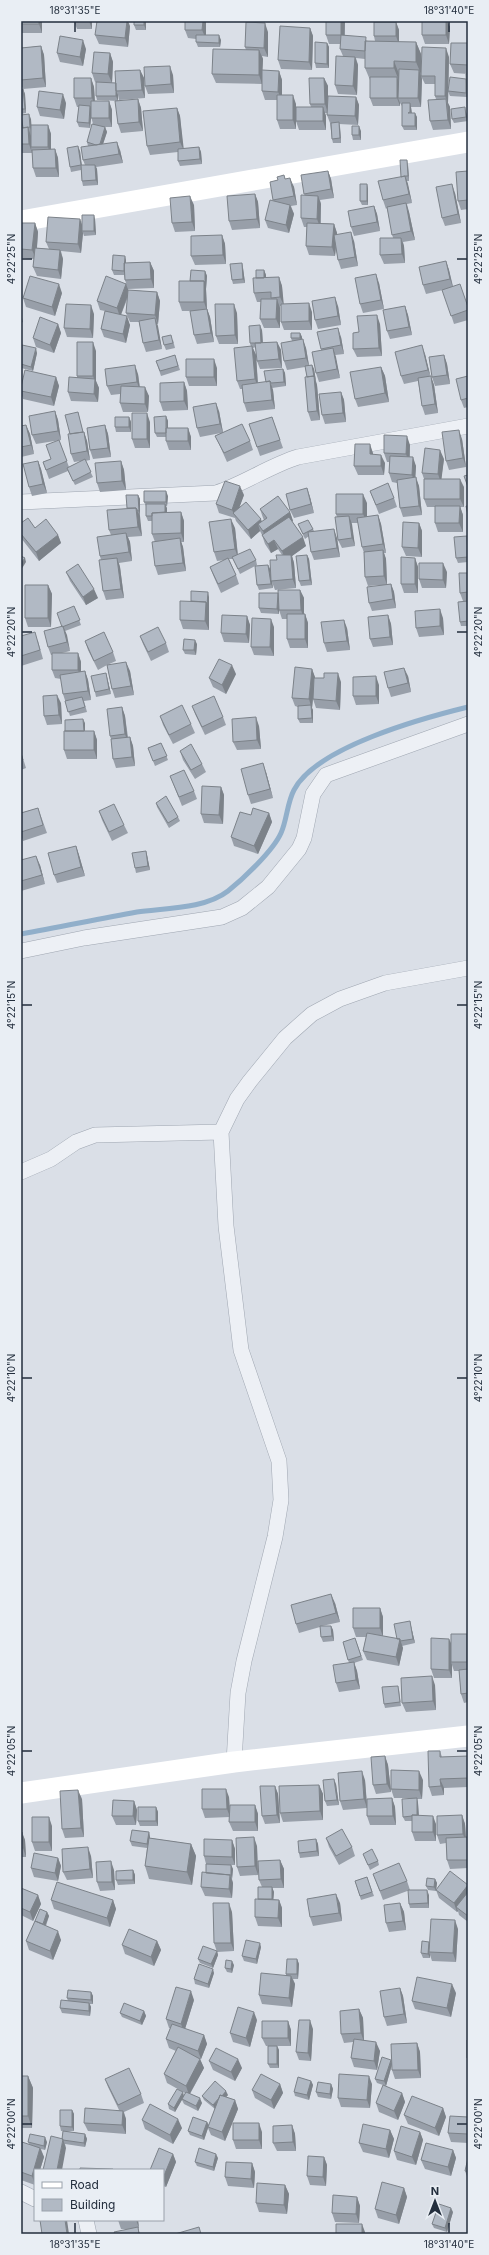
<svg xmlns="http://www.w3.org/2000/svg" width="489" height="2255" font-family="Inter,sans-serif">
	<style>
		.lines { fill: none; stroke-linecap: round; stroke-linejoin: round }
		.stream { stroke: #91afca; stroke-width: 5 }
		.street-casing { stroke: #9fa6b1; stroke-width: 16 }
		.street { stroke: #edf0f5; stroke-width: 15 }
		.secondary { stroke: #fff; stroke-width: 21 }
		.wall { fill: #989fa9 }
		.shaded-wall { fill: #7c8289 }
		.building { fill: #b1b9c4; stroke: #7c8289 }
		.ticks { fill: none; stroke: #232e3d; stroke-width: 1.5 }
		.neatline { fill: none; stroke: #232e3d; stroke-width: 1.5 }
		.ticks-label { font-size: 10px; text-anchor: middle; fill: #232e3d }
	</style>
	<rect width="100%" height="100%" fill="#dadfe7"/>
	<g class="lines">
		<path class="stream" d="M 21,934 C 60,927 98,919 137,912 C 165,908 205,909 228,891 C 243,879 273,851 281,833 C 287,820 287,803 294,790 C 316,747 423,718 468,707"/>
		<defs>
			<path id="street" d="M 21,502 L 216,493 C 244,484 269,466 298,457 L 468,426
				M 21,951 L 84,938 L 222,917 L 242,908 L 268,887 L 299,849 L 304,838 L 313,794 L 326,775 L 468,724
				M 21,1172 L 51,1159 L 76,1142 L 95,1135 L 221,1132
				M 234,1762 L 238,1693 L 244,1661 L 275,1537 L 281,1500 L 279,1461 L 241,1350 L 226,1226 L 221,1132 L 237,1099 L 250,1081 L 285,1038 L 312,1014 L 340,999 L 385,983 L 468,968
				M 21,2192 L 35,2199
				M 86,2220 L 89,2234"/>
		</defs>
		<use href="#street" class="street-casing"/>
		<use href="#street" class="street"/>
		<path class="secondary" d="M 21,221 L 468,142
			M 21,1793 L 234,1762 L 468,1736"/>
	</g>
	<path class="wall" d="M 21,21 L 42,21 L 42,33 L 21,33 Z
		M 74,21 L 92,21 L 92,29 L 77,29 Z
		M 146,21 L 146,30 L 136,30 L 134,25 Z
		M 185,21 L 206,21 L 206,35 L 221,40 L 220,47 L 198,47 L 196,42 L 196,39 L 188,38 L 185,30 Z
		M 326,21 L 345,21 L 345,35 L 368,41 L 375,41 L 374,36 L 396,22 L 399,30 L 399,42 L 416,42 L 421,54 L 421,74 L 422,79 L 421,107 L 411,107 L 412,113 L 417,117 L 417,130 L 404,130 L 402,126 L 402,106 L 400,103 L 400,106 L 373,106 L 370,98 L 370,80 L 365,68 L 365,59 L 356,58 L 358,65 L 357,95 L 338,94 L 335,85 L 343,56 L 340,49 L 340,44 L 329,44 L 326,35 Z
		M 422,21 L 447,21 L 450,27 L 449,44 L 425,44 L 422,35 Z
		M 130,26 L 128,47 L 99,44 L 95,35 Z
		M 310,28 L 313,36 L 312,70 L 281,69 L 278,60 Z
		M 268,32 L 268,57 L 262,56 L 263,59 L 262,71 L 279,71 L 282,80 L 282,95 L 296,104 L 296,107 L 311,107 L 310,104 L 324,78 L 328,86 L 328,102 L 356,97 L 359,105 L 358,125 L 339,124 L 340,127 L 341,143 L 333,143 L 332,139 L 330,123 L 327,115 L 327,113 L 325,113 L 326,116 L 326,130 L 299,130 L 296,121 L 296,114 L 296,129 L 280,129 L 277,120 L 277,100 L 265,100 L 262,91 L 262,84 L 216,83 L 212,74 L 246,50 L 245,47 Z
		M 327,43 L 329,47 L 329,68 L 316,68 L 315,63 Z
		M 468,43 L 468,74 L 454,73 L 450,64 Z
		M 41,46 L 44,55 L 46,87 L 23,89 L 21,84 L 21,48 Z
		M 86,49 L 83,66 L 60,62 L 57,53 Z
		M 110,53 L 113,62 L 112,83 L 116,83 L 140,70 L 144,78 L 145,98 L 119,100 L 118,95 L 118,101 L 97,100 L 96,96 L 104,83 L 95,82 L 92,73 Z
		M 449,57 L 448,103 L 450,107 L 451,129 L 433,130 L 430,121 L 436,99 L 435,96 L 435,84 L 425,84 L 421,76 Z
		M 173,75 L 174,93 L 148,94 L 145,86 Z
		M 91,78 L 94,87 L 95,101 L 109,101 L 112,110 L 112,127 L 103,127 L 105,127 L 107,132 L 103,144 L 120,150 L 123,163 L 96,167 L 97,169 L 98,185 L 83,186 L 82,181 L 81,170 L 71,172 L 70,167 L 80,151 L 82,165 L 85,165 L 83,160 L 88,146 L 87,142 L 93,124 L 91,116 L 90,128 L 79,127 L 77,122 L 79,107 L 77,107 L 74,98 Z
		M 466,79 L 467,97 L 450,96 L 448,91 Z
		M 23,89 L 25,94 L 26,113 L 21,114 L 21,90 Z
		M 138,99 L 141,108 L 143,131 L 121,133 L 118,124 Z
		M 66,103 L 64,119 L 40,116 L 37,107 Z
		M 177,108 L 180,116 L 183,149 L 199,147 L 201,152 L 202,164 L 180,166 L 178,161 L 178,152 L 150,155 L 147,146 Z
		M 466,112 L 468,121 L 454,123 L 452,119 Z
		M 31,119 L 31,125 L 48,125 L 51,134 L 51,149 L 55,149 L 58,158 L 59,177 L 36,177 L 33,168 L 32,151 L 32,149 L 32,153 L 21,153 L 21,128 L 23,128 Z
		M 361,131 L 361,140 L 353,140 L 352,135 Z
		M 408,165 L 409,181 L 407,181 L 412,203 L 407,204 L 409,212 L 415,240 L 403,242 L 404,246 L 405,263 L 384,264 L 380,255 L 393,238 L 387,208 L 386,209 L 383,200 L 401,177 Z
		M 328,171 L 331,179 L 334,198 L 320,200 L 321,204 L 321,223 L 334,224 L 337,233 L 337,235 L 354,241 L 358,266 L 341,269 L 338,260 L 336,248 L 335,256 L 309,255 L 306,246 L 307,227 L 304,227 L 301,218 L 305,195 L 304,194 Z
		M 468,171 L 468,209 L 461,210 L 458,201 Z
		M 286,179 L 294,187 L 297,205 L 291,206 L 294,214 L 289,233 L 268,228 L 265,220 L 274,201 L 273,200 Z
		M 367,184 L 368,189 L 368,205 L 362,205 L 360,201 Z
		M 455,193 L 461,223 L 445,226 L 442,218 Z
		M 255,194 L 258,202 L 260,228 L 232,230 L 229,221 Z
		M 194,205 L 195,231 L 175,232 L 172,223 Z
		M 374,206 L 377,214 L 380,231 L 354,236 L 351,227 Z
		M 80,219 L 82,225 L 95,219 L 96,235 L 84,236 L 83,233 L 81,253 L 61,251 L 63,259 L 61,279 L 37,276 L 33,267 L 34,259 L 21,258 L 21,223 L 35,223 L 38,232 L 37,248 L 49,249 L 46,242 Z
		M 222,235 L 225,244 L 226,264 L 195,265 L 191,256 Z
		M 126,260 L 126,263 L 150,262 L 154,271 L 154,288 L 128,289 L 128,290 L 157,292 L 160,301 L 158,324 L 157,324 L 162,349 L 146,352 L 143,343 L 139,322 L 130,322 L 126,313 L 128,297 L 121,315 L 130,325 L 126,343 L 104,337 L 101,329 L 105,311 L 100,310 L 97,301 L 126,283 L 125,280 L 124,275 L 114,275 L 112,270 Z
		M 446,261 L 449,270 L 453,286 L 468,307 L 468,320 L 454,324 L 443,290 L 426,294 L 423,285 Z
		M 242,263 L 243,268 L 245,283 L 233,284 L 232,280 Z
		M 264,270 L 266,275 L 266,278 L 279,277 L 282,286 L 283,304 L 312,312 L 312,330 L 284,330 L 281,322 L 281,306 L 280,306 L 280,328 L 264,328 L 260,319 L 261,302 L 257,302 L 254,293 L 256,278 Z
		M 205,271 L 207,276 L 206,289 L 207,309 L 210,317 L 214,342 L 197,344 L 194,335 L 191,311 L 182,311 L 179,302 L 190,281 Z
		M 379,283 L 384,309 L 363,313 L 360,304 Z
		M 62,293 L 55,316 L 26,307 L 23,298 Z
		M 338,306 L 341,325 L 318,329 L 315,320 Z
		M 405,306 L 408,315 L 412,335 L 390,339 L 387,331 Z
		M 21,313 L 23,322 L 21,323 Z
		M 237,313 L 238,344 L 219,344 L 216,336 Z
		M 94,314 L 93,338 L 67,337 L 64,328 Z
		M 58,324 L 61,333 L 54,353 L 36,347 L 33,338 Z
		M 380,324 L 382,356 L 357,357 L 353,349 L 359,332 Z
		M 262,330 L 263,343 L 277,342 L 281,350 L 282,368 L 260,369 L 257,361 L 256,347 L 253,348 L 256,355 L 258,383 L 266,382 L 283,369 L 285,373 L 286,386 L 272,388 L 273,390 L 275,409 L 247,412 L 244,403 L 242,389 L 240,389 L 237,381 L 251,347 L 250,343 Z
		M 300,333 L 302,337 L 302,340 L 306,348 L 309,365 L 312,365 L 314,369 L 316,381 L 317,385 L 320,420 L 311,421 L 308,412 L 307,377 L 305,367 L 287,370 L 284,361 L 292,341 L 291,338 Z
		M 341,337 L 344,354 L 335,355 L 340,378 L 319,382 L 316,373 L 321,350 L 321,349 Z
		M 173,340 L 175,348 L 166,350 L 164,345 Z
		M 21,347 L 37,353 L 33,371 L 21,368 Z
		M 96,351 L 96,381 L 99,388 L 98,402 L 71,401 L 68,392 L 77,378 L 77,376 Z
		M 425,354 L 430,376 L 434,385 L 438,413 L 425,415 L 422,406 L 418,381 L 404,384 L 401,376 Z
		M 175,355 L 180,370 L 161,376 L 156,361 Z
		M 444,355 L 447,364 L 450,384 L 435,386 L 432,377 Z
		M 381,367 L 385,376 L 389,402 L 358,407 L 355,399 Z
		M 217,368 L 217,386 L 189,386 L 186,377 Z
		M 138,374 L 140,387 L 149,396 L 148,412 L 123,412 L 120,403 L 120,394 L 111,395 L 107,386 Z
		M 468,376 L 468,407 L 464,408 L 461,400 Z
		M 56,377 L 59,386 L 54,406 L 23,399 L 21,392 L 21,387 Z
		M 184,382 L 187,391 L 188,410 L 163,411 L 160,402 Z
		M 341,392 L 344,400 L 346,422 L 325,424 L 322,415 Z
		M 55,411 L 58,420 L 61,440 L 36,444 L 32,435 Z
		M 219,411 L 223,432 L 250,441 L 253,450 L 227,462 L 219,444 L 215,436 L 221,433 L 200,437 L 197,428 Z
		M 78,412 L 83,432 L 84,432 L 87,441 L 90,460 L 85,461 L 93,477 L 75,485 L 68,471 L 49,479 L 43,462 L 51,459 L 59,440 L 69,467 L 81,461 L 74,462 L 71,454 L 70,434 Z
		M 166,416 L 168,421 L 168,428 L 188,428 L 191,437 L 191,450 L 169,450 L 166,441 L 166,437 L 157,437 L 155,433 Z
		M 129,417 L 131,422 L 131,432 L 116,432 L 115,427 Z
		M 272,417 L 283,448 L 260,456 L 249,424 Z
		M 150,422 L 150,448 L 135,448 L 132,439 Z
		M 26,425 L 30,434 L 34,454 L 21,457 L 21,426 Z
		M 105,425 L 108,434 L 111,457 L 93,459 L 90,450 Z
		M 462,439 L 466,467 L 449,470 L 446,461 Z
		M 410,445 L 410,457 L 416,466 L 415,478 L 419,486 L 422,515 L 403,517 L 400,508 L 397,483 L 392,482 L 389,473 L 389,462 L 387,462 L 384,453 Z
		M 373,453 L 373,454 L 385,463 L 384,475 L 358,475 L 354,466 Z
		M 444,459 L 441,479 L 464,487 L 464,507 L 460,507 L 463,515 L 463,532 L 438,532 L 435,523 L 435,507 L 427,507 L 424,499 L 424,479 L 422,473 Z
		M 38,461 L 41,469 L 47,493 L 32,496 L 29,487 Z
		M 121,461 L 124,470 L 126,490 L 100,492 L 97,483 Z
		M 307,488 L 310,497 L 314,513 L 294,518 L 290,510 Z
		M 370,491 L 394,498 L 397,507 L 379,514 Z
		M 138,495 L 140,499 L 140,516 L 139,516 L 142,536 L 128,537 L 130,542 L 132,561 L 119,563 L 120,567 L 124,598 L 106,600 L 103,591 L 101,560 L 100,556 L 111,535 L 109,530 Z
		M 244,495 L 239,507 L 262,522 L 264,520 L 263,518 L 260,509 L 290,512 L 293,521 L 292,521 L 306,546 L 292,556 L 294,563 L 296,588 L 275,590 L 272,582 L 273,588 L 259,590 L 257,585 L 268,565 L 270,569 L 271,578 L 277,560 L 282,555 L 278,549 L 271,553 L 265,544 L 262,535 L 260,531 L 251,539 L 236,521 L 235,518 L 219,513 L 216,504 Z
		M 168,496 L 167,506 L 166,506 L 167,512 L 181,512 L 184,521 L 184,542 L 181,542 L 183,547 L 186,571 L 158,575 L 155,566 L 155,542 L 152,534 L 152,521 L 148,521 L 146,516 L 146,506 L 144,502 Z
		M 367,503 L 367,517 L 378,515 L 381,524 L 386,553 L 384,553 L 386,559 L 387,584 L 391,584 L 394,592 L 396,608 L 372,611 L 369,603 L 379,585 L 368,586 L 365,577 L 364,553 L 362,547 L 358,523 L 351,523 L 355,546 L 342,548 L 338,540 L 337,517 L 336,514 Z
		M 21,523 L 58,535 L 61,543 L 39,561 L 21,538 Z
		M 419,523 L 422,531 L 422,557 L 406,556 L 402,547 Z
		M 298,524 L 313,529 L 314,531 L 337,538 L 340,557 L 314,560 L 311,552 L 309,536 L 305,539 Z
		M 235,528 L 238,555 L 256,560 L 257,565 L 240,574 L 233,559 L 229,559 L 236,575 L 239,584 L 221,593 L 213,575 L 210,567 L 225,560 L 217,561 L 214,552 Z
		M 467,536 L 468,537 L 468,562 L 458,563 L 456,558 Z
		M 307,555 L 309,559 L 312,585 L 301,586 L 299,581 Z
		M 415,558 L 418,567 L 418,593 L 404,593 L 401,584 Z
		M 66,572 L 98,598 L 86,605 L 70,581 Z
		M 447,572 L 446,588 L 422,588 L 419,579 Z
		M 468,573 L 468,626 L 461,626 L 460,622 L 463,601 L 460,593 Z
		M 48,585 L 52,594 L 51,627 L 28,627 L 25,618 Z
		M 300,590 L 304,598 L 304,614 L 305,614 L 308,623 L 308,648 L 290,648 L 287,639 L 287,619 L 282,619 L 279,610 L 279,614 L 261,613 L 259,608 L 278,593 L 279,596 Z
		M 209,597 L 209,630 L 183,629 L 180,620 L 191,601 Z
		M 74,606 L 81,625 L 65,631 L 70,651 L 62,653 L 78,653 L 81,662 L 81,672 L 85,671 L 88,680 L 91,700 L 84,701 L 87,712 L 70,716 L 63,694 L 61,679 L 55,678 L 52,670 L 52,655 L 51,655 L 48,647 L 62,627 Z
		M 388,615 L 391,624 L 393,645 L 373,647 L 370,639 Z
		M 247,616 L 250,625 L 249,643 L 224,642 L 221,633 Z
		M 443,618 L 444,635 L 419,637 L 416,628 Z
		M 274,627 L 274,656 L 254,655 L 251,647 Z
		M 347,628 L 350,650 L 327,652 L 324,643 Z
		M 21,636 L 38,641 L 43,659 L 21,666 Z
		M 140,636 L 166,643 L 169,652 L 151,661 L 143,644 Z
		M 85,641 L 113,652 L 116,661 L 107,665 L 130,671 L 134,695 L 115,698 L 112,689 L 107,665 L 98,670 L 88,650 Z
		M 197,644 L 196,655 L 185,654 L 183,650 Z
		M 312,669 L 315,678 L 341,682 L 340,710 L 316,708 L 313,699 L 312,708 L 313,710 L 313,723 L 300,723 L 298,719 L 298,707 L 295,706 L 292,698 Z
		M 106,673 L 107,677 L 111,694 L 96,697 L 95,692 Z
		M 236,674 L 226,694 L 213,687 L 209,678 Z
		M 408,676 L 411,692 L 391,697 L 388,688 Z
		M 379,685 L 379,704 L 356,705 L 353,696 Z
		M 61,703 L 62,724 L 47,725 L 44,716 Z
		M 192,706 L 223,717 L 226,725 L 205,735 L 195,714 Z
		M 122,707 L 125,716 L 128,737 L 130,737 L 133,746 L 135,766 L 116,768 L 113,759 L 111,739 L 110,736 Z
		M 160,716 L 191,724 L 195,733 L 173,744 L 163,725 Z
		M 85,723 L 85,731 L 94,731 L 97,740 L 97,759 L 67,759 L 64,750 L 65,731 Z
		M 259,726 L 261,749 L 237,750 L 233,742 Z
		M 161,743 L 168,760 L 155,766 L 148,748 Z
		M 180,751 L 202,764 L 206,772 L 195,779 L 183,760 Z
		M 21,752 L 26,768 L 21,770 Z
		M 266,772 L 273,798 L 251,804 L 248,795 Z
		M 170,776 L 194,791 L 197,799 L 182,806 Z
		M 221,787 L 224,795 L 223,824 L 204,823 L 201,814 Z
		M 156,803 L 178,817 L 180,821 L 169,828 L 157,807 Z
		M 38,808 L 47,833 L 23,841 L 21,835 L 21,813 Z
		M 99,811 L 124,825 L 128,833 L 112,841 L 102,820 Z
		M 269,813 L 272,822 L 258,854 L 234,846 L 231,837 L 251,815 Z
		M 76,846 L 79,855 L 85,876 L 57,883 L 54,875 Z
		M 146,851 L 147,855 L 150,870 L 136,873 L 135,868 Z
		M 21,860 L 40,865 L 45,884 L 21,891 Z
		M 335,1603 L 340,1622 L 322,1626 L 331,1626 L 333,1630 L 334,1641 L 323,1642 L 321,1637 L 320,1627 L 299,1633 L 296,1624 Z
		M 380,1608 L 383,1617 L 383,1636 L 397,1639 L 410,1621 L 411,1626 L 415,1643 L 402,1646 L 403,1648 L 399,1666 L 367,1660 L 363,1651 L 366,1637 L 356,1637 L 353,1628 Z
		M 467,1634 L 468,1637 L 468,1702 L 464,1703 L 461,1694 L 459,1671 L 454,1671 L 452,1665 L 452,1678 L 434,1678 L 431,1669 L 451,1644 Z
		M 355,1638 L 363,1660 L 354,1663 L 357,1671 L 360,1689 L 339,1692 L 336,1683 L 349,1663 L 343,1642 Z
		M 435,1685 L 436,1710 L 406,1712 L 402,1703 Z
		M 399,1690 L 401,1706 L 385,1708 L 384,1704 Z
		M 440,1751 L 442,1757 L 468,1756 L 468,1787 L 444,1788 L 444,1795 L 432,1796 L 429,1787 Z
		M 385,1756 L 388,1765 L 391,1792 L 376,1794 L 373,1785 Z
		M 365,1780 L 367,1803 L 392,1798 L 395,1807 L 396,1825 L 370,1825 L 367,1816 L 367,1808 L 343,1810 L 340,1801 Z
		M 423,1780 L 422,1799 L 417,1799 L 418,1803 L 419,1815 L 436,1824 L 436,1841 L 415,1841 L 412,1832 L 412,1821 L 405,1821 L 403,1817 L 408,1798 L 394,1798 L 391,1789 Z
		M 336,1784 L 339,1805 L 327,1806 L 325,1801 Z
		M 319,1785 L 323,1794 L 323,1820 L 283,1822 L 280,1813 Z
		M 275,1786 L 278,1794 L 280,1823 L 265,1824 L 262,1816 Z
		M 229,1797 L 230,1810 L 255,1805 L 258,1814 L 258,1831 L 233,1831 L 229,1822 L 230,1817 L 205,1818 L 202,1809 Z
		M 82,1799 L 84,1837 L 65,1838 L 62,1829 Z
		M 134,1801 L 137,1810 L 136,1825 L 116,1825 L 112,1816 Z
		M 156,1807 L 158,1812 L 158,1826 L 140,1826 L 138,1821 Z
		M 462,1815 L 465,1824 L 466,1837 L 468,1837 L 468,1868 L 450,1869 L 447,1860 L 446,1843 L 440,1844 L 437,1835 Z
		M 52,1826 L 52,1851 L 35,1851 L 32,1842 Z
		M 21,1832 L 25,1840 L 26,1857 L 21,1857 Z
		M 149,1832 L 150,1838 L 191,1844 L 196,1856 L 192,1885 L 149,1879 L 145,1866 L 147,1848 L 132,1846 L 130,1841 Z
		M 326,1838 L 352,1847 L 355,1856 L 339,1865 L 329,1847 Z
		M 316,1839 L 318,1844 L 319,1856 L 300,1858 L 299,1853 Z
		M 232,1840 L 235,1849 L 235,1865 L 231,1865 L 233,1869 L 232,1879 L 233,1883 L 232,1898 L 205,1896 L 201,1887 L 206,1873 L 206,1864 L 204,1856 Z
		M 257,1846 L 258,1875 L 240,1876 L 237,1867 Z
		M 363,1854 L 378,1861 L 379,1865 L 370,1870 Z
		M 91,1856 L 93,1878 L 67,1880 L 63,1872 Z
		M 58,1858 L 61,1866 L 58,1881 L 34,1877 L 31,1868 Z
		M 280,1860 L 284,1869 L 284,1888 L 272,1888 L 274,1892 L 273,1899 L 279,1900 L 282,1908 L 282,1927 L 258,1926 L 255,1917 L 258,1899 L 262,1887 L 259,1880 Z
		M 114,1870 L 115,1890 L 100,1891 L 97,1882 Z
		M 133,1870 L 135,1875 L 135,1884 L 118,1885 L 116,1880 Z
		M 373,1874 L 407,1881 L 410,1890 L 383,1900 Z
		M 367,1877 L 374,1896 L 361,1900 L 355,1881 Z
		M 435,1879 L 437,1883 L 436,1889 L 468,1885 L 468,1922 L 459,1915 L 458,1911 L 457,1912 L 439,1898 L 436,1890 L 436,1891 L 428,1890 L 426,1886 Z
		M 21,1888 L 38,1895 L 41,1904 L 33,1921 L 21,1915 Z
		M 429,1895 L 429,1908 L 410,1908 L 409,1904 Z
		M 51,1900 L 113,1900 L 116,1909 L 110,1927 L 54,1909 Z
		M 340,1903 L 342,1921 L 313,1926 L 310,1917 Z
		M 400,1903 L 404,1912 L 406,1930 L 389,1932 L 386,1923 Z
		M 47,1912 L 49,1916 L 46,1926 L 61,1940 L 53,1960 L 29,1950 L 26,1941 L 35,1921 Z
		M 232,1912 L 234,1951 L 217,1952 L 214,1943 Z
		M 458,1929 L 456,1962 L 432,1961 L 430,1955 L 430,1958 L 423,1958 L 421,1953 L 429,1942 L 430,1944 Z
		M 157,1941 L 161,1950 L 154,1966 L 125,1954 L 122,1945 Z
		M 261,1947 L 257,1964 L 244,1961 L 242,1956 Z
		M 217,1951 L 218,1955 L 213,1968 L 200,1963 L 198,1959 Z
		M 297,1959 L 299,1964 L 298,1979 L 293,1979 L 295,1984 L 292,2007 L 262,2004 L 259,1995 L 286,1975 L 286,1974 Z
		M 234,1965 L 232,1973 L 227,1972 L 225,1968 Z
		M 214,1973 L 209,1988 L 195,1984 L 194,1979 Z
		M 400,1988 L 403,1996 L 407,2023 L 387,2026 L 384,2017 Z
		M 91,1992 L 93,1996 L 93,2004 L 90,2004 L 91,2007 L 90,2016 L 62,2013 L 60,2008 L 68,2001 L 67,1998 Z
		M 456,1993 L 451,2017 L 415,2009 L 412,2001 Z
		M 194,2000 L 185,2029 L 204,2035 L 207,2044 L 201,2059 L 199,2059 L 200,2059 L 204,2068 L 190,2094 L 202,2103 L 198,2111 L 184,2104 L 182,2100 L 175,2112 L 169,2109 L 168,2104 L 184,2096 L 185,2093 L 167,2083 L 164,2074 L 176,2051 L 169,2048 L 166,2039 L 170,2028 L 169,2028 L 166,2019 Z
		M 359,2009 L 363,2018 L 364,2040 L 380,2051 L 377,2070 L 354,2067 L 351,2058 L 353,2042 L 344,2043 L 341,2034 Z
		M 144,2011 L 146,2016 L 142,2025 L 122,2017 L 120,2013 Z
		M 257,2020 L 250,2047 L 233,2042 L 230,2033 Z
		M 288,2021 L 291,2030 L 291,2046 L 277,2046 L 279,2050 L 279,2068 L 270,2068 L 268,2064 L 268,2046 L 266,2046 L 262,2038 Z
		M 313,2029 L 311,2061 L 299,2060 L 296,2052 Z
		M 417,2043 L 420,2052 L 421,2078 L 395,2079 L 392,2070 L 392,2065 L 386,2086 L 377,2083 L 375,2079 L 391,2060 L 392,2063 Z
		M 209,2061 L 242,2068 L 235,2081 L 213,2070 Z
		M 21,2076 L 28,2076 L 33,2088 L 32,2128 L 21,2128 Z
		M 105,2079 L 141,2094 L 144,2103 L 124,2112 L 126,2119 L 126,2134 L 88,2131 L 84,2123 L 119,2110 L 108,2087 Z
		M 311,2081 L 313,2085 L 309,2100 L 295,2096 L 294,2092 Z
		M 280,2084 L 283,2093 L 274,2109 L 255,2098 L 252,2090 Z
		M 331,2084 L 333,2089 L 331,2099 L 318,2097 L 316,2092 Z
		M 372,2084 L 370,2108 L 341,2107 L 338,2098 Z
		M 402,2093 L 405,2102 L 398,2120 L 379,2112 L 376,2103 Z
		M 228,2095 L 226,2097 L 235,2100 L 238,2109 L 225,2141 L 211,2135 L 208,2128 L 204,2140 L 190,2135 L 188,2131 L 207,2122 L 209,2125 L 215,2109 L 204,2100 L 202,2096 Z
		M 443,2108 L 446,2117 L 439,2136 L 408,2124 L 404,2115 Z
		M 72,2110 L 74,2114 L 74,2131 L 65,2131 L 85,2134 L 87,2139 L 85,2147 L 65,2144 L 66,2148 L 62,2139 L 63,2131 L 61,2131 L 60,2126 Z
		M 468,2117 L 468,2143 L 451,2142 L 448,2133 Z
		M 142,2120 L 182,2128 L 173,2144 L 145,2129 Z
		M 292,2125 L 295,2134 L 296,2151 L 277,2151 L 273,2143 Z
		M 390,2130 L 394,2139 L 389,2158 L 363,2152 L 359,2143 Z
		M 262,2132 L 262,2149 L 236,2149 L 233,2140 Z
		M 420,2132 L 423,2140 L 416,2165 L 397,2160 L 394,2151 Z
		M 28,2142 L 47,2142 L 45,2150 L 41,2149 L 44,2157 L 40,2170 L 35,2170 L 35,2185 L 21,2180 L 21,2145 L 29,2144 Z
		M 453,2150 L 456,2158 L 451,2176 L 425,2169 L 421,2160 Z
		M 173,2154 L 176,2162 L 166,2187 L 163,2186 L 163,2170 Z
		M 324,2157 L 327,2165 L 326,2186 L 310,2185 L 307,2176 Z
		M 218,2158 L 214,2171 L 197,2166 L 195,2162 Z
		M 468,2158 L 468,2179 L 465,2171 Z
		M 252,2163 L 255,2172 L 254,2188 L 228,2186 L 225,2177 Z
		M 285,2185 L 289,2194 L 287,2214 L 259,2212 L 256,2203 Z
		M 404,2188 L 407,2197 L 399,2224 L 378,2218 L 375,2209 Z
		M 357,2197 L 360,2206 L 359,2223 L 335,2222 L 332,2213 Z
		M 453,2212 L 447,2232 L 434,2228 L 432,2224 Z
		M 118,2220 L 138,2220 L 139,2228 L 138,2228 L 140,2234 L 115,2234 L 132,2229 L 121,2229 Z"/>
	<path class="shaded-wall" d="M 39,21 L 42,21 L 42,33 L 39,24 Z
		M 89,21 L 92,21 L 92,29 Z
		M 127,21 L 128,21 L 130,26 L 128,47 L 125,38 Z
		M 144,21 L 146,21 L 146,30 L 144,25 Z
		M 203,21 L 206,21 L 206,39 L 202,30 Z
		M 341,21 L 345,21 L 344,43 L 341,35 Z
		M 446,21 L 447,21 L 450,27 L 449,44 L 446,35 Z
		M 396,22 L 399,30 L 399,45 L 396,36 Z
		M 265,23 L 268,32 L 268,57 L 264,48 Z
		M 310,28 L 313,36 L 312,70 L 309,62 Z
		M 219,35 L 221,40 L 220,47 L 219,43 Z
		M 83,40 L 86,49 L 83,66 L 80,57 Z
		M 416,42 L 421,54 L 421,74 L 416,62 Z
		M 327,43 L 329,47 L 329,68 L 327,64 Z
		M 41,46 L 44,55 L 46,87 L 43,78 Z
		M 446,48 L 449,57 L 448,103 L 450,107 L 451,129 L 448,120 L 447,101 L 445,96 Z
		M 259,50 L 263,59 L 262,84 L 259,75 Z
		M 110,53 L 113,62 L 112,83 L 108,74 Z
		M 355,57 L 358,65 L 357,95 L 353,86 Z
		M 394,61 L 399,74 L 399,81 L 394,68 Z
		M 170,66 L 173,75 L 174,93 L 171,84 Z
		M 140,70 L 144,78 L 145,98 L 142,90 Z
		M 419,70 L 422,79 L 421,107 L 418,98 Z
		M 279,71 L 282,80 L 282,100 L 278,92 Z
		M 397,77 L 400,85 L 398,98 L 400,103 L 400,106 L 397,98 Z
		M 91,78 L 94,87 L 95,106 L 92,98 Z
		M 324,78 L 328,86 L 328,113 L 325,104 Z
		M 23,89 L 25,94 L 26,113 L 25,109 Z
		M 116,91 L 118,95 L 118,101 L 116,96 Z
		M 63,94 L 66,103 L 64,119 L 60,110 Z
		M 293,95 L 296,104 L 296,129 L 293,120 Z
		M 356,97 L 359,105 L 358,125 L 355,116 Z
		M 138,99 L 141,108 L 143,131 L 139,122 Z
		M 109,101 L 112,110 L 112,127 L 109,118 Z
		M 410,103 L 411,107 L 412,116 L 410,112 Z
		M 90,106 L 92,110 L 90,128 L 89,123 Z
		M 323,107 L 326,116 L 326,130 L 323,121 Z
		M 465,107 L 466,112 L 468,121 L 466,117 Z
		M 177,108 L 180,116 L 184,151 L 180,142 Z
		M 415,113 L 417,117 L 417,130 L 415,126 Z
		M 29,114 L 31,119 L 32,132 L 30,127 Z
		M 339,122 L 340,127 L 341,143 L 340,138 Z
		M 48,125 L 51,134 L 51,156 L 48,147 Z
		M 359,126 L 361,131 L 361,140 L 359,135 Z
		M 28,127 L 31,136 L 31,147 L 32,153 L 29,144 Z
		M 105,127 L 107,132 L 101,150 L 100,146 Z
		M 117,142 L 120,150 L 123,163 L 119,154 Z
		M 78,146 L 80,151 L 82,170 L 81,165 Z
		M 199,147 L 201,152 L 202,164 L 200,159 Z
		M 55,149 L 58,158 L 59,177 L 56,168 Z
		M 407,160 L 408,165 L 409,181 L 408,176 Z
		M 95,165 L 97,169 L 98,185 L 96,180 Z
		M 328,171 L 331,179 L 334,198 L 331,189 Z
		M 405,176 L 408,184 L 412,203 L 409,194 Z
		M 290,178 L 294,187 L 297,205 L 294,196 Z
		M 367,184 L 368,189 L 368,205 L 367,201 Z
		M 452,184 L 455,193 L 461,223 L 458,214 Z
		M 255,194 L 258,202 L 260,228 L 257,219 Z
		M 190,196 L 194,205 L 195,231 L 192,222 Z
		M 318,196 L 321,204 L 320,227 L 317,219 Z
		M 406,203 L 409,212 L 415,240 L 411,231 Z
		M 290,205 L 294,214 L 289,233 L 286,225 Z
		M 374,206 L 377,214 L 380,231 L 377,222 Z
		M 94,215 L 95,219 L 96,235 L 94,231 Z
		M 80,219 L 83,228 L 82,231 L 83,233 L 81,253 L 78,244 Z
		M 35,223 L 38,232 L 36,259 L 32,250 Z
		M 334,224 L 337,233 L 335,256 L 332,247 Z
		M 351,232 L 354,241 L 358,266 L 355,257 Z
		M 222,235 L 225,244 L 226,264 L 223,255 Z
		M 401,238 L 404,246 L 405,263 L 402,254 Z
		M 60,250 L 63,259 L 61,279 L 58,270 Z
		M 125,256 L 126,260 L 125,275 L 124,271 Z
		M 446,261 L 449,270 L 453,288 L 450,279 Z
		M 150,262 L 154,271 L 154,288 L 151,279 Z
		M 242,263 L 243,268 L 245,283 L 243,279 Z
		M 264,270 L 266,275 L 266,286 L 264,281 Z
		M 205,271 L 207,276 L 206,289 L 207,311 L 204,302 L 204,281 Z
		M 376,274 L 379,283 L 384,309 L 381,300 Z
		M 279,277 L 282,286 L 284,306 L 280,297 Z
		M 59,284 L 62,293 L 55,316 L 52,307 Z
		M 126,284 L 129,292 L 120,317 L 117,308 Z
		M 157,292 L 160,301 L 158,324 L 155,315 Z
		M 335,297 L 338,306 L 341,325 L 338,316 Z
		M 277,299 L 280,308 L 280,328 L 276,319 Z
		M 309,303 L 312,312 L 312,330 L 309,321 Z
		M 234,304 L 237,313 L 238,344 L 235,335 Z
		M 91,305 L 94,314 L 93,338 L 90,329 Z
		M 405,306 L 408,315 L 412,335 L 409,327 Z
		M 207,309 L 210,317 L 214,342 L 211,333 Z
		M 377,315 L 380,324 L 382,356 L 379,348 Z
		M 127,316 L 130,325 L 126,343 L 123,334 Z
		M 155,318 L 158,326 L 162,349 L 159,340 Z
		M 58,324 L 61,333 L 54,353 L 50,345 Z
		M 260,325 L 262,330 L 263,347 L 261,343 Z
		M 338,328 L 341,337 L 344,354 L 341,345 Z
		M 300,333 L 302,337 L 302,342 L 300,338 Z
		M 303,339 L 306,348 L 309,366 L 306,358 Z
		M 93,342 L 96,351 L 96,381 L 99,388 L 98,402 L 94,394 L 95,382 L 93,376 Z
		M 277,342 L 281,350 L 282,368 L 279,359 Z
		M 422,345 L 425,354 L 431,378 L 428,370 Z
		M 252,346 L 256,355 L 258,388 L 255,379 Z
		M 36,348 L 37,353 L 33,371 L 31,367 Z
		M 333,348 L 336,357 L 340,378 L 337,369 Z
		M 444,355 L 447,364 L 450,384 L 447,375 Z
		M 214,359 L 217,368 L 217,386 L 214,377 Z
		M 135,365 L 138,374 L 140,391 L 137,382 Z
		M 312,365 L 314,369 L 316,381 L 314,377 Z
		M 381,367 L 385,376 L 389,402 L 385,393 Z
		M 283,369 L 285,373 L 286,386 L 284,382 Z
		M 314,376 L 317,385 L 320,420 L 317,411 Z
		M 431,376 L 434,385 L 438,413 L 435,404 Z
		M 56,377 L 59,386 L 54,406 L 51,397 Z
		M 270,381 L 273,390 L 275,409 L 272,400 Z
		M 184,382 L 187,391 L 188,410 L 184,401 Z
		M 145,387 L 149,396 L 148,412 L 145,404 Z
		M 341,392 L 344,400 L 346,422 L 343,413 Z
		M 216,403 L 219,411 L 223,433 L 220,424 Z
		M 55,411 L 58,420 L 61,440 L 58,431 Z
		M 147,413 L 150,422 L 150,448 L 147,439 Z
		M 166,416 L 168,421 L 168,437 L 167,433 Z
		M 129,417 L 131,422 L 131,432 L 129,427 Z
		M 26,425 L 30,434 L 34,454 L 31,445 Z
		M 105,425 L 108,434 L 111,457 L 108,448 Z
		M 188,428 L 191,437 L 191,450 L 188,441 Z
		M 459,430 L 462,439 L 466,467 L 463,458 Z
		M 84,432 L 87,441 L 90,460 L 87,451 Z
		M 407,436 L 410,445 L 409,463 L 406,454 Z
		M 370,444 L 373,453 L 373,463 L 370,454 Z
		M 440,450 L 444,459 L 441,483 L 438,474 Z
		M 381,455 L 385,463 L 384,475 L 381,466 Z
		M 413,457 L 416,466 L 415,484 L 412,475 Z
		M 38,461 L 41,469 L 47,493 L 43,484 Z
		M 121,461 L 124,470 L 126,490 L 122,481 Z
		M 416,477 L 419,486 L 422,515 L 419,506 Z
		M 460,479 L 464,487 L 464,507 L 460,499 Z
		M 240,486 L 244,495 L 236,517 L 234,514 L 232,510 Z
		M 307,488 L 310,497 L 314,513 L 311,504 Z
		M 166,491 L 168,496 L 167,506 L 166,502 Z
		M 363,494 L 367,503 L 367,523 L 363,514 Z
		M 138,495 L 140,499 L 140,516 L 139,511 Z
		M 165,504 L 167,508 L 167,521 L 165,516 Z
		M 460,506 L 463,515 L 463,532 L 459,523 Z
		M 136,508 L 140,516 L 142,536 L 138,527 Z
		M 181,512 L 184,521 L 184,542 L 181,533 Z
		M 290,512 L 293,521 L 266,540 L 263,531 Z
		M 378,515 L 381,524 L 386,553 L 383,544 Z
		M 349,516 L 352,524 L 355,546 L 352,538 Z
		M 231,519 L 235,528 L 238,558 L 235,549 Z
		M 261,519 L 264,528 L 258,524 L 260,531 L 251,539 L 248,530 Z
		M 419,523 L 422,531 L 422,557 L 418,548 Z
		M 334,529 L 337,538 L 340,557 L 337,548 Z
		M 126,533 L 130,542 L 132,561 L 129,552 Z
		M 58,535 L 61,543 L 39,561 L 36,552 Z
		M 303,537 L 306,546 L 292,556 L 294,563 L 296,588 L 282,551 Z
		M 180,538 L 183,547 L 186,571 L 183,563 Z
		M 274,540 L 278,549 L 271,553 L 268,544 Z
		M 383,550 L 386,559 L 387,585 L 384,576 Z
		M 307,555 L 309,559 L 312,585 L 310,580 Z
		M 25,558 L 26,562 L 21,570 L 21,563 Z
		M 117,558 L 120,567 L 124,598 L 121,589 Z
		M 415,558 L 418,567 L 418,593 L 415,584 Z
		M 443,563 L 447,572 L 446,588 L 443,580 Z
		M 268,565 L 270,569 L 273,588 L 271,584 Z
		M 391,584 L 394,592 L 396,608 L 393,599 Z
		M 48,585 L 52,594 L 51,627 L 48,618 Z
		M 94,589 L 98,598 L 86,605 L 83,597 Z
		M 300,590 L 304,598 L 304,619 L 301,610 Z
		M 208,592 L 209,597 L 209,630 L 205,621 L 206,602 Z
		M 278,593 L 279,597 L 279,614 L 277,609 Z
		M 440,609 L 443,618 L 444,635 L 440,626 Z
		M 305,614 L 308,623 L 308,648 L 305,639 Z
		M 388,615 L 391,624 L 393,645 L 390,637 Z
		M 247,616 L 250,625 L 249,643 L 246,634 Z
		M 271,619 L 274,627 L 274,656 L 270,647 Z
		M 344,620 L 347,628 L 350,650 L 347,641 Z
		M 63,626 L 67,635 L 70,651 L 67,642 Z
		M 195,640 L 197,644 L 196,655 L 194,650 Z
		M 78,653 L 81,662 L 81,679 L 78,670 Z
		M 126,662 L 130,671 L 134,695 L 131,686 Z
		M 232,665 L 236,674 L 226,694 L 222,685 Z
		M 404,668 L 408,676 L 411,692 L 408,683 Z
		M 312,669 L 315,677 L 312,708 L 313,710 L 313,723 L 312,718 L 311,706 L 309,699 Z
		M 85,671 L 88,680 L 91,700 L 88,691 Z
		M 106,673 L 107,677 L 111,694 L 109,689 Z
		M 338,673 L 341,682 L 340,710 L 336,701 Z
		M 376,676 L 379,685 L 379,704 L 376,696 Z
		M 57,695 L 61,703 L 62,724 L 59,715 Z
		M 122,707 L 125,716 L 128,743 L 125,734 Z
		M 256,717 L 259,726 L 261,749 L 257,740 Z
		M 83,719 L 85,723 L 85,737 L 84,732 Z
		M 94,731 L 97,740 L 97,759 L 94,750 Z
		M 130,737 L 133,746 L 135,766 L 132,757 Z
		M 263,763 L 266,772 L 273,798 L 270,789 Z
		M 221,787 L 224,795 L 223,824 L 219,815 Z
		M 269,813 L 272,822 L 258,854 L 254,846 Z
		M 76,846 L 79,855 L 85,876 L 81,867 Z
		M 146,851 L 147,855 L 150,870 L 148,866 Z
		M 36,856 L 40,865 L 45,884 L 42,875 Z
		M 331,1594 L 335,1603 L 340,1622 L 336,1613 Z
		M 380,1608 L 383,1617 L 383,1637 L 380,1628 Z
		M 410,1621 L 411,1626 L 415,1643 L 413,1639 Z
		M 331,1626 L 333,1630 L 334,1641 L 332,1636 Z
		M 467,1634 L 468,1637 L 468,1665 L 467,1662 Z
		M 400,1639 L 403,1648 L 399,1666 L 396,1657 Z
		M 449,1639 L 453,1647 L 451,1662 L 452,1665 L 452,1678 L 449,1670 Z
		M 354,1662 L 357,1671 L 360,1689 L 356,1680 Z
		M 432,1676 L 435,1685 L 436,1710 L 433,1701 Z
		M 385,1756 L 388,1765 L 391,1792 L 387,1784 Z
		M 362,1771 L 365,1780 L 367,1808 L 364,1799 Z
		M 419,1771 L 423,1780 L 422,1799 L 419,1790 Z
		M 334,1779 L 336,1784 L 339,1805 L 337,1800 Z
		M 440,1779 L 444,1788 L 444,1795 L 441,1786 Z
		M 319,1785 L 323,1794 L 323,1820 L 320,1811 Z
		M 275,1786 L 278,1794 L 280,1823 L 277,1815 Z
		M 226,1789 L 229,1797 L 230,1817 L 227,1809 Z
		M 78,1790 L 82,1799 L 84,1837 L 81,1828 Z
		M 392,1798 L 395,1807 L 396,1825 L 393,1816 Z
		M 417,1798 L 418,1803 L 419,1821 L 417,1816 Z
		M 134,1801 L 137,1810 L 136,1825 L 133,1816 Z
		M 255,1805 L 258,1814 L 258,1831 L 255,1822 Z
		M 156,1807 L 158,1812 L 158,1826 L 156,1821 Z
		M 462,1815 L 465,1824 L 466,1843 L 463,1834 Z
		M 433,1816 L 436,1824 L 436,1841 L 433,1832 Z
		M 49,1817 L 52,1826 L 52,1851 L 49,1842 Z
		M 22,1832 L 25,1840 L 26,1857 L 23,1848 Z
		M 149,1832 L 150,1837 L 149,1848 L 147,1844 Z
		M 254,1837 L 257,1846 L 258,1875 L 255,1866 Z
		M 316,1839 L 318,1844 L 319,1856 L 317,1851 Z
		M 232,1840 L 235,1849 L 235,1865 L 232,1857 Z
		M 191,1844 L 196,1856 L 192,1885 L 187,1872 Z
		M 88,1847 L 91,1856 L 93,1878 L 90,1869 Z
		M 58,1858 L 61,1866 L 58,1881 L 55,1873 Z
		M 280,1860 L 284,1869 L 284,1888 L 281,1879 Z
		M 111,1861 L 114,1870 L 115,1890 L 112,1882 Z
		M 231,1865 L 233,1869 L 232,1879 L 231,1875 Z
		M 133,1870 L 135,1875 L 135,1884 L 133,1880 Z
		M 230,1875 L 233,1883 L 232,1898 L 229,1889 Z
		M 435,1879 L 437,1883 L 436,1891 L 434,1887 Z
		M 468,1885 L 468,1898 L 456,1907 L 458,1911 L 457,1912 L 454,1903 Z
		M 272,1887 L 274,1892 L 273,1905 L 272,1900 Z
		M 427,1890 L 429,1895 L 429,1908 L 428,1903 Z
		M 336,1894 L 340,1903 L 342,1921 L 339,1913 Z
		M 38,1895 L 41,1904 L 33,1921 L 30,1912 Z
		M 113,1900 L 116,1909 L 110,1927 L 107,1918 Z
		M 279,1900 L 282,1908 L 282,1927 L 278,1918 Z
		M 229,1903 L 232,1912 L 234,1951 L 231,1943 Z
		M 400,1903 L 404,1912 L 406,1930 L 403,1921 Z
		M 47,1912 L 49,1916 L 44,1929 L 43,1925 Z
		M 455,1920 L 458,1929 L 456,1962 L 453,1953 Z
		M 58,1931 L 61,1940 L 53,1960 L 50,1951 Z
		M 157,1941 L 161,1950 L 154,1966 L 151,1957 Z
		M 429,1942 L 430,1946 L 429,1952 L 430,1955 L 430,1958 L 428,1954 Z
		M 260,1943 L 261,1947 L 257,1964 L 256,1959 Z
		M 217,1951 L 218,1955 L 213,1968 L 211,1964 Z
		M 297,1959 L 299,1964 L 298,1979 L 297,1974 Z
		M 232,1961 L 234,1965 L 232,1973 L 231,1969 Z
		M 213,1969 L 214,1973 L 209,1988 L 208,1984 Z
		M 291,1976 L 295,1984 L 292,2007 L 289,1998 Z
		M 452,1984 L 456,1993 L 451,2017 L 447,2008 Z
		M 400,1988 L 403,1996 L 407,2023 L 404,2014 Z
		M 191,1991 L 194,2000 L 184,2032 L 181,2024 Z
		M 91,1992 L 93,1996 L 93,2004 L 91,2000 Z
		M 89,2003 L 91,2007 L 90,2016 L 89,2011 Z
		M 359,2009 L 363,2018 L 364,2042 L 361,2033 Z
		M 144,2011 L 146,2016 L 142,2025 L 140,2021 Z
		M 254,2012 L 257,2020 L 250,2047 L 246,2038 Z
		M 310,2020 L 313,2029 L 311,2061 L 308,2053 Z
		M 288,2021 L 291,2030 L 291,2046 L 288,2038 Z
		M 204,2035 L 207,2044 L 201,2059 L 198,2051 Z
		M 376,2042 L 380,2051 L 377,2070 L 374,2061 Z
		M 417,2043 L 420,2052 L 421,2078 L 418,2070 Z
		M 277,2046 L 279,2050 L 279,2068 L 277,2064 Z
		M 200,2059 L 204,2068 L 189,2095 L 186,2086 Z
		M 238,2059 L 242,2068 L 235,2081 L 231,2072 Z
		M 391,2060 L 392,2064 L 386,2086 L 384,2081 Z
		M 28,2076 L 33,2088 L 32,2128 L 28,2116 Z
		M 369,2076 L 372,2084 L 370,2108 L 367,2100 Z
		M 311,2081 L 313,2085 L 309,2100 L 307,2095 Z
		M 280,2084 L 283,2093 L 274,2109 L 271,2100 Z
		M 331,2084 L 333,2089 L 331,2099 L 330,2094 Z
		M 226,2091 L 228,2095 L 215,2109 L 213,2105 Z
		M 183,2092 L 184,2096 L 175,2112 L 174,2108 Z
		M 402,2093 L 405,2102 L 398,2120 L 394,2111 Z
		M 200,2098 L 202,2103 L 198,2111 L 196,2106 Z
		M 235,2100 L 238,2109 L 225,2141 L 222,2132 Z
		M 443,2108 L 446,2117 L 439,2136 L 435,2128 Z
		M 72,2110 L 74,2114 L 74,2131 L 72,2127 Z
		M 123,2111 L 126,2119 L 126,2134 L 122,2125 Z
		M 178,2119 L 182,2128 L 173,2144 L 170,2135 Z
		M 207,2122 L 209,2126 L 208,2127 L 208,2128 L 204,2140 L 202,2136 Z
		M 259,2123 L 262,2132 L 262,2149 L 259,2140 Z
		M 292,2125 L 295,2134 L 296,2151 L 293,2142 Z
		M 390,2130 L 394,2139 L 389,2158 L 386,2149 Z
		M 420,2132 L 423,2140 L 416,2165 L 412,2157 Z
		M 85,2134 L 87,2139 L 85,2147 L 84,2143 Z
		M 45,2137 L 47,2142 L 45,2150 L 44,2146 Z
		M 63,2139 L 66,2148 L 62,2170 L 57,2170 Z
		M 40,2148 L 44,2157 L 40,2170 L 35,2170 L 35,2185 L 32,2176 Z
		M 453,2150 L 456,2158 L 451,2176 L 448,2167 Z
		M 173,2154 L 176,2162 L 166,2187 L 163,2178 Z
		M 216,2154 L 218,2158 L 214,2171 L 213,2167 Z
		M 324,2157 L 327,2165 L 326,2186 L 323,2177 Z
		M 252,2163 L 255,2172 L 254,2188 L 251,2179 Z
		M 285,2185 L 289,2194 L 287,2214 L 284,2205 Z
		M 404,2188 L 407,2197 L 399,2224 L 396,2215 Z
		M 357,2197 L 360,2206 L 359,2223 L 356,2214 Z
		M 451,2208 L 453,2212 L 447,2232 L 445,2228 Z
		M 65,2220 L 67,2220 L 69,2234 L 67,2234 Z
		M 136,2220 L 138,2220 L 139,2228 Z
		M 362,2224 L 365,2232 L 365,2234 L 362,2234 Z"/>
	<path class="building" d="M 21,21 L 39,21 L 39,24 L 21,24 Z
		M 97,21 L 127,21 L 125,38 L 95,35 Z
		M 134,21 L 144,21 L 144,25 L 134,25 Z
		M 185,21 L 203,21 L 202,30 L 185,30 Z
		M 326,21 L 341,21 L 341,35 L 366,37 L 365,51 L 340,49 L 341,35 L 326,35 Z
		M 422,21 L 446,21 L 446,35 L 422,35 Z
		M 246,22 L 265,23 L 264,48 L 245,47 Z
		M 374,22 L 396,22 L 396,36 L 374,36 Z
		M 280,26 L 310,28 L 309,62 L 278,60 Z
		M 196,35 L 219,35 L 219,43 L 196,42 Z
		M 60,36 L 83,40 L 80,57 L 57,53 Z
		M 365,41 L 416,42 L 416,62 L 394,61 L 394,68 L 365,68 Z
		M 315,42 L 327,43 L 327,64 L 315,63 Z
		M 451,43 L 468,43 L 468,65 L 450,64 Z
		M 41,46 L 43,78 L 21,80 L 21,48 Z
		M 422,47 L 446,48 L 445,96 L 435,96 L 435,76 L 421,76 Z
		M 213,49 L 259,50 L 259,75 L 212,74 Z
		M 94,52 L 110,53 L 108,74 L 92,73 Z
		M 336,56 L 355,57 L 353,86 L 335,85 Z
		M 170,66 L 171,84 L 145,86 L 144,67 Z
		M 399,69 L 419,70 L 418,98 L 398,98 Z
		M 140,70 L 142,90 L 116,91 L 115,71 Z
		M 262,70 L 279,71 L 278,92 L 262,91 Z
		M 466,74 L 468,74 L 468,115 Z
		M 370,77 L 397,77 L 397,98 L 370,98 Z
		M 450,77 L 466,79 L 466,93 L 448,91 Z
		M 74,78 L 91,78 L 92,98 L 74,98 Z
		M 309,78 L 324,78 L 325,104 L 310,104 Z
		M 96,82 L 116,83 L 116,96 L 96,96 Z
		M 23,89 L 25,109 L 21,109 L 21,90 Z
		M 39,91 L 63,94 L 60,110 L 37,107 Z
		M 277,95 L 293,95 L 293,120 L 277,120 Z
		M 328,96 L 356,97 L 355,116 L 327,115 Z
		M 138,99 L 139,122 L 118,124 L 115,101 Z
		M 446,99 L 448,120 L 430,121 L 428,100 Z
		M 91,101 L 109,101 L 109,118 L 91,118 Z
		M 402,103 L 410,103 L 410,112 L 408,113 L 415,113 L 415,126 L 402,126 Z
		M 79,105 L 90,106 L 89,123 L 77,122 Z
		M 296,107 L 323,107 L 323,121 L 296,121 Z
		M 465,107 L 466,117 L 452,119 L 451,109 Z
		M 177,108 L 180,142 L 147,146 L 143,111 Z
		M 29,114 L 30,127 L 23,128 L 21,115 Z
		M 339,122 L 340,138 L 332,139 L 331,123 Z
		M 92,124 L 105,127 L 100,144 L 96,145 L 87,142 Z
		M 31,125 L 48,125 L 48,147 L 31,147 Z
		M 352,126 L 359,126 L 359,135 L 352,135 Z
		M 28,127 L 29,144 L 21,144 L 21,128 Z
		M 117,142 L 119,154 L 83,160 L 81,147 Z
		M 78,146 L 81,165 L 70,167 L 67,148 Z
		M 199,147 L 200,159 L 178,161 L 178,149 Z
		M 55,149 L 56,168 L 33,168 L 32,150 Z
		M 400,160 L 407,160 L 408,176 L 405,176 L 401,177 Z
		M 81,165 L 95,165 L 96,180 L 82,181 Z
		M 328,171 L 331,189 L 304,194 L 301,175 Z
		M 468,171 L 468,200 L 458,201 L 456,172 Z
		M 284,175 L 285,179 L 290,178 L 294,196 L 273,200 L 270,182 L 278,180 L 277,177 Z
		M 405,176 L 409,194 L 383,200 L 378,181 Z
		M 360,184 L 367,184 L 367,201 L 360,201 Z
		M 452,184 L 458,214 L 442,218 L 436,187 Z
		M 255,194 L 257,219 L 229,221 L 227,196 Z
		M 301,195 L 318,196 L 317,219 L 301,218 Z
		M 190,196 L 192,222 L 172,223 L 170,198 Z
		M 270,200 L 290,205 L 286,225 L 265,220 Z
		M 406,203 L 411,231 L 392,235 L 387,207 Z
		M 374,206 L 377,222 L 351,227 L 348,211 Z
		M 82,215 L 94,215 L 94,231 L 82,231 Z
		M 48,217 L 80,219 L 78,244 L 46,242 Z
		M 21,223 L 35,223 L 32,250 L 21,249 Z
		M 307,223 L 334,224 L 332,247 L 306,246 Z
		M 351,232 L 355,257 L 338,260 L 334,235 Z
		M 222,235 L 223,255 L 191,256 L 191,236 Z
		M 380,238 L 401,238 L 402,254 L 380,255 Z
		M 35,248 L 60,250 L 58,270 L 33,267 Z
		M 113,255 L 125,256 L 124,271 L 112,270 Z
		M 446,261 L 450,279 L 423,285 L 419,267 Z
		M 150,262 L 151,279 L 125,280 L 124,263 Z
		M 242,263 L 243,279 L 232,280 L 230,264 Z
		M 191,270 L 205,271 L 205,284 L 204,281 L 190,281 Z
		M 256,270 L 264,270 L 264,278 L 256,278 Z
		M 376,274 L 381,300 L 360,304 L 355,278 Z
		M 30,276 L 59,284 L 52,307 L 23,298 Z
		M 106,276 L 126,284 L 117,308 L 97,301 Z
		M 279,277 L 280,297 L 271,298 L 271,292 L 254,293 L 253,278 Z
		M 179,281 L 204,281 L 204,302 L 179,302 Z
		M 460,284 L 468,307 L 468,310 L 451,316 L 442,290 Z
		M 128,290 L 157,292 L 155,315 L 126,313 Z
		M 335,297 L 338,316 L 315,320 L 312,301 Z
		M 261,299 L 277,299 L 276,319 L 260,319 Z
		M 309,303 L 309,321 L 281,322 L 281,304 Z
		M 66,304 L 91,305 L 90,329 L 64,328 Z
		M 215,304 L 234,304 L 235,335 L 216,336 Z
		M 405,306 L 409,327 L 387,331 L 383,310 Z
		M 207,309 L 211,333 L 194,335 L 190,311 Z
		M 105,311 L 127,316 L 123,334 L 101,329 Z
		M 377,315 L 379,348 L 353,349 L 353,333 L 359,332 L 357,316 Z
		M 40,317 L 58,324 L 50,345 L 33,338 Z
		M 155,318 L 159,340 L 143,343 L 139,321 Z
		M 260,325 L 261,343 L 250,343 L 249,326 Z
		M 338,328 L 341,345 L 321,349 L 317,332 Z
		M 291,333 L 300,333 L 300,338 L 291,338 Z
		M 171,335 L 173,343 L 164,345 L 162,337 Z
		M 303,339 L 306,358 L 284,361 L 281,343 Z
		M 77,342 L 93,342 L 93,376 L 77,376 Z
		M 277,342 L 279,359 L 257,361 L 255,343 Z
		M 22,345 L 36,348 L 31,367 L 21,364 Z
		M 422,345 L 428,370 L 401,376 L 395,352 Z
		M 252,346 L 255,379 L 237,381 L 234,348 Z
		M 333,348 L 337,369 L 316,373 L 312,352 Z
		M 175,355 L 178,366 L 160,371 L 156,361 Z
		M 444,355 L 447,375 L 432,377 L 429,357 Z
		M 186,359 L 214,359 L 214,377 L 186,377 Z
		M 135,365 L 137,382 L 107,386 L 105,369 Z
		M 312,365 L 314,377 L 314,376 L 307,377 L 305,366 Z
		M 381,367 L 385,393 L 355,399 L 350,372 Z
		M 283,369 L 284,382 L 271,383 L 270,381 L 266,382 L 264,371 Z
		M 25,370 L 56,377 L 51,397 L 21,391 L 21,387 Z
		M 314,376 L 317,411 L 308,412 L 305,377 Z
		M 431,376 L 435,404 L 422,406 L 418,378 Z
		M 468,376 L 468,398 L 461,400 L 456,379 Z
		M 69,377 L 95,379 L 94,394 L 68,392 Z
		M 270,381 L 272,400 L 244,403 L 242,385 Z
		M 184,382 L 184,401 L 160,402 L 160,383 Z
		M 121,386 L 145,387 L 145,404 L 120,403 Z
		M 341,392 L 343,413 L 322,415 L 319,394 Z
		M 216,403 L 220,424 L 197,428 L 193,407 Z
		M 55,411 L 58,431 L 32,435 L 29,416 Z
		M 78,412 L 83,432 L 70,434 L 65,415 Z
		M 132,413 L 147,413 L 147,439 L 132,439 Z
		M 166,416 L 166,433 L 155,433 L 154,417 Z
		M 115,417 L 129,417 L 129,427 L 115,427 Z
		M 272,417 L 280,440 L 257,447 L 249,424 Z
		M 242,424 L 250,441 L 224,453 L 215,436 Z
		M 26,425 L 31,445 L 21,447 L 21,426 Z
		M 105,425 L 108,448 L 90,450 L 87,428 Z
		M 166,428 L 188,428 L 188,441 L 166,441 Z
		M 459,430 L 463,458 L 446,461 L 442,432 Z
		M 84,432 L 87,451 L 71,454 L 68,434 Z
		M 384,435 L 407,436 L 406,454 L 384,453 Z
		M 59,440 L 67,461 L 46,470 L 43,462 L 51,459 L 46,445 Z
		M 355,444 L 370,444 L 370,454 L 381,455 L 381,466 L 354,466 Z
		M 425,448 L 440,450 L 438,474 L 422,473 Z
		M 390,456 L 413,457 L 412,475 L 389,473 Z
		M 85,459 L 91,472 L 73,481 L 67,468 Z
		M 38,461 L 43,484 L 29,487 L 23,464 Z
		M 121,461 L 122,481 L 97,483 L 95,463 Z
		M 468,475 L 468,487 L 464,476 Z
		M 416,477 L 419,506 L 400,508 L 397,480 Z
		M 424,479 L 460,479 L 460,499 L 424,499 Z
		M 225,481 L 240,486 L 232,510 L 216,504 Z
		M 388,483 L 394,498 L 376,505 L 370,491 Z
		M 307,488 L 311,504 L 290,510 L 286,494 Z
		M 144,491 L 166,491 L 166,502 L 144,502 Z
		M 336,494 L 363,494 L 363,514 L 336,514 Z
		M 126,495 L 138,495 L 139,511 L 138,511 L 136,508 L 127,508 Z
		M 278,496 L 290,512 L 263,531 L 258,524 L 267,518 L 260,509 Z
		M 246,502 L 261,519 L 248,530 L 233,513 Z
		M 146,504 L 165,504 L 165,512 L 152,513 L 152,516 L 146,516 Z
		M 435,506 L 460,506 L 459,523 L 435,523 Z
		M 466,506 L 468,506 L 468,515 Z
		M 136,508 L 138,527 L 109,530 L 107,510 Z
		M 181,512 L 181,533 L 152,534 L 152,513 Z
		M 378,515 L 383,544 L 362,547 L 357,518 Z
		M 349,516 L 352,538 L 338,540 L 335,517 Z
		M 289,517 L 303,537 L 282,551 L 274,540 L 268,544 L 262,535 Z
		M 28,518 L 35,528 L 46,519 L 58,535 L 36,552 L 21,534 L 21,523 Z
		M 231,519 L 235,549 L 214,552 L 209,522 Z
		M 308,520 L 313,529 L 303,534 L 298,524 Z
		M 403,522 L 419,523 L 418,548 L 402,547 Z
		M 334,529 L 337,548 L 311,552 L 308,532 Z
		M 126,533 L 129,552 L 100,556 L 97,537 Z
		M 467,536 L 468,557 L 456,558 L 454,537 Z
		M 180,538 L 183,563 L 155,566 L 152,542 Z
		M 250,549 L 256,560 L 238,569 L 232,557 Z
		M 383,550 L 384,576 L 365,577 L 364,552 Z
		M 276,555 L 291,555 L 293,579 L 271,581 L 270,560 L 277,560 Z
		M 307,555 L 310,580 L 299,581 L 296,556 Z
		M 21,556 L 25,558 L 21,563 Z
		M 401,557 L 415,558 L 415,584 L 401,584 Z
		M 117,558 L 121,589 L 103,591 L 99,560 Z
		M 228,558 L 236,575 L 218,584 L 210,567 Z
		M 419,563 L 443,563 L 443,580 L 419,579 Z
		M 78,564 L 94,589 L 83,597 L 66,572 Z
		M 268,565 L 271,584 L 257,585 L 255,566 Z
		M 459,573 L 468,573 L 468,592 L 460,593 Z
		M 391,584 L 393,599 L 369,603 L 367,587 Z
		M 25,585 L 48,585 L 48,618 L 25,618 Z
		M 278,590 L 300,590 L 301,610 L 279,610 Z
		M 191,591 L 208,592 L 207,605 L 206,602 L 191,601 Z
		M 259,593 L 278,593 L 277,609 L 259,608 Z
		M 180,601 L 206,602 L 205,621 L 180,620 Z
		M 468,601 L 468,621 L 460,622 L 458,602 Z
		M 74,606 L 80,620 L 62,627 L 57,613 Z
		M 440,609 L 440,626 L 416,628 L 415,611 Z
		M 287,614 L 305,614 L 305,639 L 287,639 Z
		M 222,615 L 247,616 L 246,634 L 221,633 Z
		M 388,615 L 390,637 L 370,639 L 368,617 Z
		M 252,618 L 271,619 L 270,647 L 251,647 Z
		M 344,620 L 347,641 L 324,643 L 321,622 Z
		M 63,626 L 67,642 L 48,647 L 44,631 Z
		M 158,627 L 166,643 L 148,652 L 140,636 Z
		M 35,632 L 40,650 L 21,656 L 21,636 Z
		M 104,632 L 113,652 L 94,661 L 85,641 Z
		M 184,639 L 195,640 L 194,650 L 183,650 Z
		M 52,653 L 78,653 L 78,670 L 52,670 Z
		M 219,659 L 232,665 L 222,685 L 209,678 Z
		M 126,662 L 131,686 L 112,689 L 107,665 Z
		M 295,667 L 312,669 L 309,699 L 292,698 Z
		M 404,668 L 408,683 L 388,688 L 384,672 Z
		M 85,671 L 88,691 L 63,694 L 60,675 Z
		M 106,673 L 109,689 L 95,692 L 91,676 Z
		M 324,673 L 338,673 L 336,701 L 313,699 L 314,678 L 324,678 Z
		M 376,676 L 376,696 L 353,696 L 353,677 Z
		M 57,695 L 59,715 L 44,716 L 43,696 Z
		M 214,696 L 223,717 L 202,727 L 192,706 Z
		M 82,697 L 85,707 L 68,712 L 65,701 Z
		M 182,705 L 191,724 L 169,735 L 160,716 Z
		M 311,705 L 312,718 L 298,719 L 298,706 Z
		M 122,707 L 125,734 L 110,736 L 107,709 Z
		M 256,717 L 257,740 L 233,742 L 232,719 Z
		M 83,719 L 84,731 L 65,731 L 65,720 Z
		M 64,731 L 94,731 L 94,750 L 64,750 Z
		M 130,737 L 132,757 L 113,759 L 111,739 Z
		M 161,743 L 167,756 L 153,761 L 148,748 Z
		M 191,744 L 202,764 L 191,770 L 180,751 Z
		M 21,753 L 23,760 L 21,760 Z
		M 263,763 L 270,789 L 248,795 L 241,769 Z
		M 184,770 L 194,791 L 179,797 L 170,776 Z
		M 202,786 L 221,787 L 219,815 L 201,814 Z
		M 166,796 L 178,817 L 168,823 L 156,803 Z
		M 114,804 L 124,825 L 109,832 L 99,811 Z
		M 38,808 L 43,825 L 21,832 L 21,813 Z
		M 253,808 L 269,813 L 254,846 L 231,837 L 240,812 L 251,815 Z
		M 76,846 L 81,867 L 54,875 L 48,853 Z
		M 146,851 L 148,866 L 135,868 L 132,853 Z
		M 36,856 L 42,875 L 21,881 L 21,860 Z
		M 331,1594 L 336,1613 L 296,1624 L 291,1605 Z
		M 353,1608 L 380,1608 L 380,1628 L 353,1628 Z
		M 410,1621 L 413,1639 L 400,1641 L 400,1639 L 397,1639 L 394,1624 Z
		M 320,1626 L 331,1626 L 332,1636 L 321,1637 Z
		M 367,1633 L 400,1639 L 396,1657 L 363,1651 Z
		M 451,1634 L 467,1634 L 467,1662 L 451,1662 Z
		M 355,1638 L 361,1656 L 348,1660 L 343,1642 Z
		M 431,1638 L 449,1639 L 449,1670 L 431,1669 Z
		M 354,1662 L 356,1680 L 336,1683 L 333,1665 Z
		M 468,1669 L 468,1693 L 461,1694 L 459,1670 Z
		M 432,1676 L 433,1701 L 402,1703 L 401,1678 Z
		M 398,1686 L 400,1702 L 384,1704 L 382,1687 Z
		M 428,1751 L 440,1751 L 440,1757 L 468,1756 L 468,1778 L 440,1779 L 441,1786 L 429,1787 Z
		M 385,1756 L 387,1784 L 373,1785 L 371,1757 Z
		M 391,1770 L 419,1771 L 419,1790 L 391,1789 Z
		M 362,1771 L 364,1799 L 340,1801 L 338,1773 Z
		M 334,1779 L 337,1800 L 325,1801 L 323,1780 Z
		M 319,1785 L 320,1811 L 280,1813 L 279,1786 Z
		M 260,1786 L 275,1786 L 277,1815 L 262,1816 Z
		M 202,1789 L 226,1789 L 227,1809 L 202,1809 Z
		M 78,1790 L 81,1828 L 62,1829 L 60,1791 Z
		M 392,1798 L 393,1816 L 367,1816 L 367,1799 Z
		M 417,1798 L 417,1815 L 412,1815 L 412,1816 L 403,1817 L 402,1799 Z
		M 113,1800 L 134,1801 L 133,1816 L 112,1816 Z
		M 230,1805 L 255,1805 L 255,1822 L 229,1822 Z
		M 138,1807 L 156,1807 L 156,1821 L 138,1821 Z
		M 412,1815 L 433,1816 L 433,1832 L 412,1832 Z
		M 462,1815 L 463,1834 L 437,1835 L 437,1816 Z
		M 32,1817 L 49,1817 L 49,1842 L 32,1842 Z
		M 342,1829 L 352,1847 L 336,1856 L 326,1838 Z
		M 132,1830 L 149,1832 L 147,1844 L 130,1841 Z
		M 21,1832 L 22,1832 L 23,1848 L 21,1848 Z
		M 254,1837 L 255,1866 L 237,1867 L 236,1838 Z
		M 468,1837 L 468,1860 L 447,1860 L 446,1838 Z
		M 149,1838 L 191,1844 L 187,1872 L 145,1866 Z
		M 204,1839 L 232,1840 L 232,1857 L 204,1856 Z
		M 316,1839 L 317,1851 L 299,1853 L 298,1841 Z
		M 88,1847 L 90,1869 L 63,1872 L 62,1849 Z
		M 372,1849 L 378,1861 L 368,1865 L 363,1854 Z
		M 34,1853 L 58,1858 L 55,1873 L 31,1868 Z
		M 280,1860 L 281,1879 L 259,1880 L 258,1861 Z
		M 111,1861 L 112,1882 L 97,1882 L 96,1862 Z
		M 399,1863 L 407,1881 L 380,1891 L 373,1874 Z
		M 206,1864 L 231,1865 L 231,1875 L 206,1873 Z
		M 133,1870 L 133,1880 L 116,1880 L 116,1871 Z
		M 450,1871 L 468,1885 L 454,1903 L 436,1890 Z
		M 202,1872 L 230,1875 L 229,1889 L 201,1887 Z
		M 367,1877 L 372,1892 L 360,1896 L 355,1881 Z
		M 427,1878 L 435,1879 L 434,1887 L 426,1886 Z
		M 57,1882 L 113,1900 L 107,1918 L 51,1900 Z
		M 258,1887 L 272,1887 L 272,1899 L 258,1899 Z
		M 21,1888 L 38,1895 L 30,1912 L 21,1908 Z
		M 408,1890 L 427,1890 L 428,1903 L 409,1904 Z
		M 468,1892 L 468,1916 L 456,1907 Z
		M 336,1894 L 339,1913 L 310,1917 L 307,1899 Z
		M 255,1899 L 279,1900 L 278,1918 L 255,1917 Z
		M 213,1903 L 229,1903 L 231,1943 L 214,1943 Z
		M 400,1903 L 403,1921 L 386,1923 L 384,1905 Z
		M 40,1909 L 47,1912 L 43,1924 L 35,1921 Z
		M 431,1919 L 455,1920 L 453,1953 L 429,1952 Z
		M 35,1921 L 58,1931 L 50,1951 L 26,1941 Z
		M 129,1929 L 157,1941 L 151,1957 L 122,1945 Z
		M 246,1940 L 260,1943 L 256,1959 L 242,1956 Z
		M 422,1941 L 429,1942 L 428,1954 L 421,1953 Z
		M 203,1946 L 217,1951 L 211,1964 L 198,1959 Z
		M 287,1959 L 297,1959 L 297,1974 L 286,1974 Z
		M 226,1960 L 232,1961 L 231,1969 L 225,1968 Z
		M 199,1964 L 213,1969 L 208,1984 L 194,1979 Z
		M 261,1973 L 291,1976 L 289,1998 L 259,1995 Z
		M 417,1977 L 452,1984 L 447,2008 L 412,2001 Z
		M 176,1987 L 191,1991 L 181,2024 L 166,2019 Z
		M 400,1988 L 404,2014 L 384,2017 L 380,1991 Z
		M 68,1990 L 91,1992 L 91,2000 L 67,1998 Z
		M 61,2000 L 89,2003 L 89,2011 L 60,2008 Z
		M 124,2003 L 144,2011 L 140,2021 L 120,2013 Z
		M 238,2007 L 254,2012 L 246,2038 L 230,2033 Z
		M 359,2009 L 361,2033 L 341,2034 L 340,2011 Z
		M 299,2020 L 310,2020 L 308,2053 L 296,2052 Z
		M 262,2021 L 288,2021 L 288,2038 L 262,2038 Z
		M 172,2024 L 204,2035 L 198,2051 L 166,2039 Z
		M 354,2039 L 376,2042 L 374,2061 L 351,2058 Z
		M 467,2040 L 468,2040 L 468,2059 L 467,2058 Z
		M 417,2043 L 418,2070 L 392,2070 L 391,2044 Z
		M 268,2046 L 277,2046 L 277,2064 L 268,2064 Z
		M 178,2047 L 200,2059 L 186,2086 L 164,2074 Z
		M 216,2048 L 238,2059 L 231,2072 L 209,2061 Z
		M 382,2057 L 391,2060 L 384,2081 L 375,2079 Z
		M 129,2068 L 141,2094 L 118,2105 L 105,2079 Z
		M 261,2074 L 280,2084 L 271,2100 L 252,2090 Z
		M 339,2074 L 369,2076 L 367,2100 L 338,2098 Z
		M 21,2076 L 28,2076 L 28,2116 L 21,2116 Z
		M 298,2077 L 311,2081 L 307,2095 L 294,2092 Z
		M 215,2081 L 226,2091 L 222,2096 L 220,2095 L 219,2098 L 213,2105 L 202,2096 Z
		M 318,2082 L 331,2084 L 330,2094 L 316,2092 Z
		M 383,2085 L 402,2093 L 394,2111 L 376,2103 Z
		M 177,2089 L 183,2092 L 174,2108 L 168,2104 Z
		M 186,2092 L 200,2098 L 196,2106 L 182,2099 Z
		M 220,2095 L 235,2100 L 222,2132 L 208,2127 Z
		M 412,2096 L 443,2108 L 435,2128 L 404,2115 Z
		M 150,2104 L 178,2119 L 170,2135 L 142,2120 Z
		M 85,2108 L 123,2111 L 122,2125 L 84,2123 Z
		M 60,2110 L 72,2110 L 72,2127 L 60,2126 Z
		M 450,2116 L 468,2117 L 468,2134 L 448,2133 Z
		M 193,2117 L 207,2122 L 202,2136 L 188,2131 Z
		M 233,2123 L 259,2123 L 259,2140 L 233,2140 Z
		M 363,2124 L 390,2130 L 386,2149 L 359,2143 Z
		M 292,2125 L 293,2142 L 273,2143 L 273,2126 Z
		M 401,2126 L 420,2132 L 412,2157 L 394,2151 Z
		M 63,2131 L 85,2134 L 84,2143 L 63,2140 L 62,2139 Z
		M 30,2134 L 45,2137 L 44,2146 L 28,2142 Z
		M 51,2136 L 63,2139 L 57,2170 L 43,2170 Z
		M 22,2142 L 40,2148 L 32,2176 L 21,2172 L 21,2145 Z
		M 426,2143 L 453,2150 L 448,2167 L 421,2160 Z
		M 159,2148 L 173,2154 L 163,2178 L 163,2170 L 150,2170 Z
		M 199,2148 L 216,2154 L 213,2167 L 195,2162 Z
		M 308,2156 L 324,2157 L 323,2177 L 307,2176 Z
		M 468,2158 L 468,2171 L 465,2171 Z
		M 226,2162 L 252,2163 L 251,2179 L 225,2177 Z
		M 80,2168 L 113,2169 L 113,2170 L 80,2170 Z
		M 382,2182 L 404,2188 L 396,2215 L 375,2209 Z
		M 257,2183 L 285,2185 L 284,2205 L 256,2203 Z
		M 333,2195 L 357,2197 L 356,2214 L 332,2213 Z
		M 439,2204 L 451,2208 L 445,2228 L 432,2224 Z
		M 40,2220 L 65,2220 L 67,2234 L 42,2234 Z
		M 336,2224 L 362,2224 L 362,2234 L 336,2234 Z
		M 138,2227 L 139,2234 L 115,2234 L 114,2232 Z
		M 199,2227 L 201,2234 L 175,2234 Z"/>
	<path class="ticks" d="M 75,22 L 75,32M 449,22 L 449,32M 22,259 L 32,259M 457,259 L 467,259M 22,632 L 32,632M 457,632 L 467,632M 22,1005 L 32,1005M 457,1005 L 467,1005M 22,1378 L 32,1378M 457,1378 L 467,1378M 22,1751 L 32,1751M 457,1751 L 467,1751M 22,2124 L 32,2124M 457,2124 L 467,2124M 75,2223 L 75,2233M 449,2223 L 449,2233"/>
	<rect width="489" height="2255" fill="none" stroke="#e9eef4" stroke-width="44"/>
	<rect x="34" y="2169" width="130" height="52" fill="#e9eef4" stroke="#9aa1ab"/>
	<rect x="42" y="2182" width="20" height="6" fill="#ffffff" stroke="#9aa1ab"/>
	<text x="70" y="2189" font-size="12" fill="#232e3d">Road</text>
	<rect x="42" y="2199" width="20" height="12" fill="#b1b9c4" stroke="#9aa1ab"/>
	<text x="70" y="2209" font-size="12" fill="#232e3d">Building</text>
	<g transform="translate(435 2201)" stroke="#e9eef4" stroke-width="3" paint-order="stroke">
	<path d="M0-3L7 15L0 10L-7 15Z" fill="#232e3d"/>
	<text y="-6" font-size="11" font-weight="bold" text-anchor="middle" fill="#232e3d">N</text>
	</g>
	<rect x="22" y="22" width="445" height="2211" class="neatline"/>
	<g class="ticks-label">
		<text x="75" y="14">18°31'35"E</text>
		<text x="449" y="14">18°31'40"E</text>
		<text transform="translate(11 259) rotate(-90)" y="4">4°22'25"N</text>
		<text transform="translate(478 259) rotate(-90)" y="4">4°22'25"N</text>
		<text transform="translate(11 632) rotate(-90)" y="4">4°22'20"N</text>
		<text transform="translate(478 632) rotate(-90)" y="4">4°22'20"N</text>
		<text transform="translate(11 1005) rotate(-90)" y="4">4°22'15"N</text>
		<text transform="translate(478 1005) rotate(-90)" y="4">4°22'15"N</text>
		<text transform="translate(11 1378) rotate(-90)" y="4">4°22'10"N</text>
		<text transform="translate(478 1378) rotate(-90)" y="4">4°22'10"N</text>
		<text transform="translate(11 1751) rotate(-90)" y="4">4°22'05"N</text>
		<text transform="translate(478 1751) rotate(-90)" y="4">4°22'05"N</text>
		<text transform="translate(11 2124) rotate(-90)" y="4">4°22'00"N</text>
		<text transform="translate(478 2124) rotate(-90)" y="4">4°22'00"N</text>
		<text x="75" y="2248">18°31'35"E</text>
		<text x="449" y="2248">18°31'40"E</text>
	</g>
</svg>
